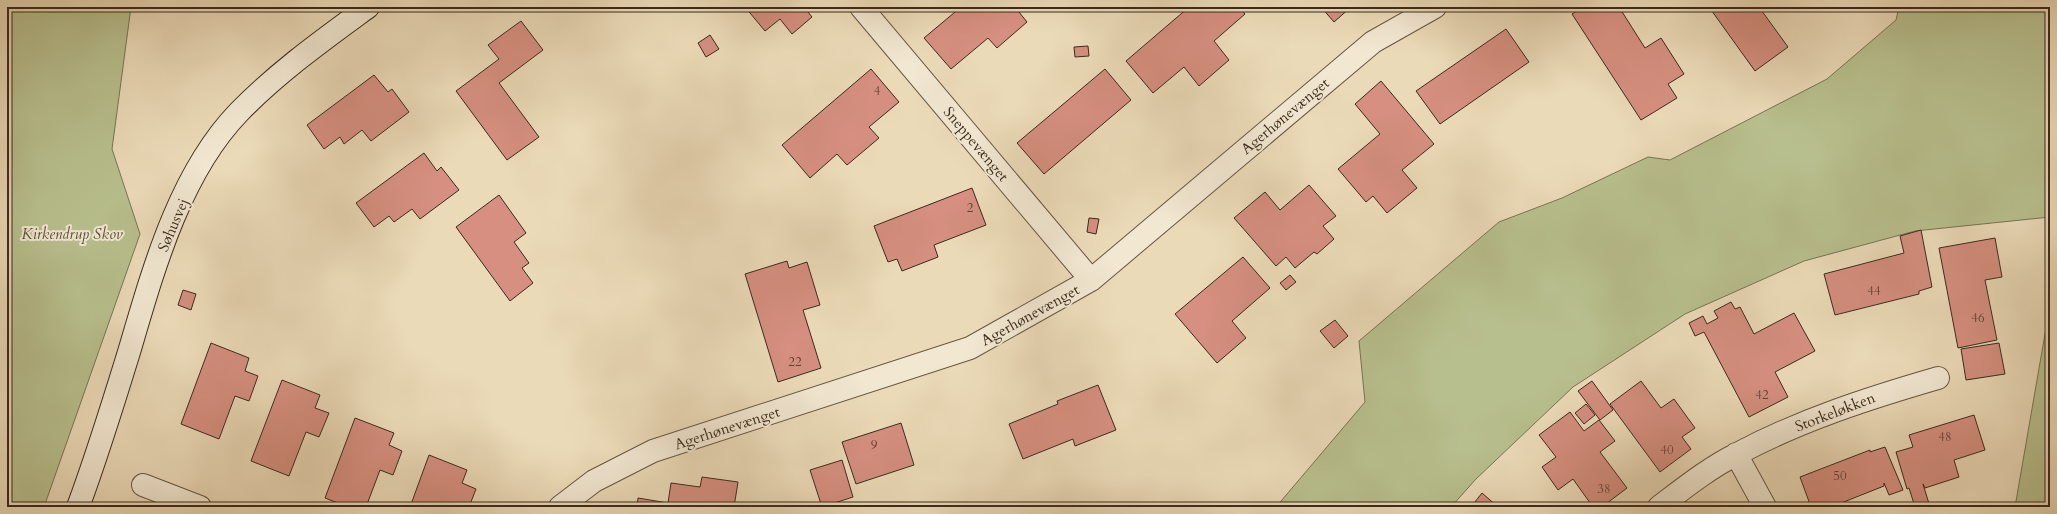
<svg xmlns="http://www.w3.org/2000/svg" width="2057" height="514" font-family="Cardo,serif">
	<style>
		.green { fill: #b8bf8e; stroke: #797455 }
		.building { fill: #d68f80; stroke: #3a2a1c }
		.lines { fill: none; stroke-linecap: round; stroke-linejoin: round }
		.street-casing { stroke: #665643; stroke-width: 24 }
		.secondary-casing { stroke: #3a2a1c; stroke-width: 24 }
		.street { stroke: #f2e7d1; stroke-width: 22 }
		.secondary { stroke: #f2e7d1; stroke-width: 22 }
		.labels { text-anchor: middle; dominant-baseline: central; stroke-width: 4; stroke-linejoin: round; paint-order: stroke }
		.number-label { font-size: 13px; fill: #614335 }
		.street-label { font-size: 15px; fill: #3a2a1c; stroke: #f2e7d1 }
		.park-label { font-size: 15px; font-style: italic; fill: #5a4f38; stroke: #f2e7d1 }
	</style>
	<rect width="100%" height="100%" fill="#ebdab8"/>
	<filter id="stains"><feTurbulence type="fractalNoise" baseFrequency=".005" numOctaves="4"/><feColorMatrix values="0 0 0 0 .2 0 0 0 0 .09 0 0 0 0 .02 0 0 0 .5 -.17"/></filter>
	<radialGradient id="worn" r=".72"><stop offset=".6" stop-color="#630" stop-opacity="0"/><stop offset="1" stop-color="#630" stop-opacity=".3"/></radialGradient>
	<path class="green" d="M 7,7 L 131,7 L 112,149 L 140,234 L 44,507 L 7,507 Z
		M 1899,7 L 2050,7 L 2050,217 L 1915,231 L 1804,261 L 1685,314 L 1573,387 L 1476,479 L 1451,507 L 1276,507 L 1365,402 L 1359,341 L 1499,222 L 1562,198 L 1648,157 L 1670,160 L 1827,79 L 1896,20 Z
		M 2050,305 L 2050,507 L 2015,507 Z"/>
	<path class="building" d="M 745,7 L 804,7 L 812,17 L 792,34 L 780,19 L 765,31 Z
		M 961,7 L 1024,7 L 1019,12 L 1027,22 L 997,48 L 988,38 L 951,69 L 924,38 Z
		M 1189,7 L 1239,7 L 1245,14 L 1214,41 L 1229,60 L 1199,86 L 1184,67 L 1153,93 L 1126,61 Z
		M 1321,7 L 1351,7 L 1334,22 Z
		M 1583,7 L 1619,7 L 1645,48 L 1661,38 L 1684,74 L 1668,84 L 1677,98 L 1641,120 L 1572,14 Z
		M 1709,7 L 1759,7 L 1788,47 L 1755,71 Z
		M 521,21 L 543,50 L 499,83 L 539,137 L 507,160 L 456,91 L 499,59 L 488,45 Z
		M 1506,29 L 1529,62 L 1440,124 L 1416,91 Z
		M 710,35 L 719,49 L 706,57 L 698,43 Z
		M 1088,46 L 1089,56 L 1075,57 L 1074,47 Z
		M 871,69 L 899,102 L 869,127 L 879,138 L 847,165 L 837,154 L 810,178 L 782,145 Z
		M 1105,69 L 1131,100 L 1044,174 L 1017,143 Z
		M 374,75 L 388,92 L 392,89 L 409,112 L 371,141 L 362,130 L 344,144 L 340,137 L 324,149 L 307,125 Z
		M 1381,81 L 1434,144 L 1402,170 L 1417,188 L 1387,213 L 1373,196 L 1366,202 L 1338,169 L 1380,134 L 1355,104 Z
		M 424,153 L 437,171 L 441,167 L 459,190 L 420,219 L 412,209 L 394,222 L 389,216 L 374,227 L 356,203 Z
		M 1309,185 L 1336,216 L 1323,226 L 1334,239 L 1317,254 L 1314,252 L 1295,268 L 1286,257 L 1276,266 L 1234,218 L 1265,192 L 1280,210 Z
		M 972,188 L 986,225 L 934,245 L 938,257 L 902,271 L 897,259 L 888,262 L 874,226 Z
		M 499,195 L 526,233 L 514,242 L 529,263 L 522,268 L 533,283 L 510,301 L 456,227 Z
		M 1089,218 L 1099,219 L 1096,234 L 1087,232 Z
		M 1921,230 L 1932,287 L 1919,291 L 1919,294 L 1835,315 L 1824,274 L 1904,253 L 1900,236 Z
		M 1995,238 L 2002,277 L 1985,280 L 1997,340 L 1958,348 L 1939,248 Z
		M 1243,257 L 1270,288 L 1232,321 L 1246,338 L 1217,363 L 1175,314 Z
		M 787,261 L 789,268 L 807,262 L 820,305 L 803,310 L 821,368 L 778,382 L 745,274 Z
		M 1290,275 L 1296,282 L 1286,290 L 1280,283 Z
		M 183,290 L 196,294 L 191,310 L 178,305 Z
		M 1731,302 L 1735,309 L 1740,307 L 1754,334 L 1794,313 L 1815,351 L 1775,372 L 1788,397 L 1749,417 L 1704,332 L 1695,336 L 1689,323 L 1703,316 L 1707,324 L 1718,318 L 1714,311 Z
		M 1335,320 L 1348,336 L 1334,348 L 1320,331 Z
		M 211,343 L 249,358 L 245,371 L 258,376 L 249,401 L 235,396 L 219,439 L 181,424 Z
		M 1999,343 L 2005,374 L 1966,380 L 1961,349 Z
		M 282,380 L 320,395 L 315,408 L 329,413 L 319,437 L 306,432 L 289,476 L 251,461 Z
		M 1592,381 L 1613,410 L 1600,420 L 1578,391 Z
		M 1641,381 L 1661,408 L 1674,399 L 1695,428 L 1682,437 L 1691,449 L 1660,472 L 1610,404 Z
		M 1098,385 L 1116,430 L 1075,446 L 1073,439 L 1023,459 L 1009,424 L 1058,404 L 1057,401 Z
		M 1586,404 L 1595,415 L 1584,424 L 1575,413 Z
		M 1570,412 L 1584,431 L 1599,420 L 1615,441 L 1600,452 L 1627,488 L 1602,507 L 1593,507 L 1573,479 L 1558,490 L 1542,467 L 1556,457 L 1539,435 Z
		M 1974,415 L 1985,450 L 1954,460 L 1959,477 L 1925,488 L 1923,484 L 1930,507 L 1915,507 L 1909,488 L 1907,489 L 1896,452 L 1913,447 L 1909,435 Z
		M 355,418 L 394,433 L 389,445 L 402,451 L 393,475 L 380,470 L 366,507 L 348,507 L 325,498 Z
		M 901,423 L 914,465 L 856,484 L 842,442 Z
		M 1885,447 L 1903,490 L 1889,495 L 1884,483 L 1884,486 L 1831,507 L 1811,507 L 1800,477 L 1870,450 L 1870,452 Z
		M 429,455 L 467,470 L 462,483 L 476,489 L 469,507 L 410,507 Z
		M 842,460 L 853,497 L 822,507 L 810,470 Z
		M 702,477 L 738,482 L 734,507 L 637,507 L 638,498 L 668,503 L 671,483 L 700,487 Z
		M 1482,493 L 1498,507 L 1471,507 Z"/>
	<g class="lines">
		<defs>
			<path id="street" d="M 861,7 L 1091,280
				M 1736,454 L 1765,507
				M 143,485 L 200,507
				M 560,507 L 594,481 L 653,451 L 970,348 L 1091,280 L 1373,42 L 1435,7
				M 1659,507 C 1684,488 1709,468 1737,454 C 1801,420 1869,398 1938,378"/>
			<path id="secondary" d="M 78,507 C 97,456 113,404 129,352 C 153,271 179,174 239,112 C 278,72 323,40 368,7"/>
		</defs>
		<use href="#street" class="street-casing"/>
		<use href="#secondary" class="secondary-casing"/>
		<use href="#street" class="street"/>
		<use href="#secondary" class="secondary"/>
	</g>
	<g class="labels">
		<g class="number-label">
			<text x="877" y="91">4</text>
			<text x="970" y="208">2</text>
			<text x="1874" y="291">44</text>
			<text x="1978" y="318">46</text>
			<text x="795" y="362">22</text>
			<text x="1762" y="395">42</text>
			<text x="1945" y="437">48</text>
			<text x="874" y="445">9</text>
			<text x="1667" y="450">40</text>
			<text x="1840" y="476">50</text>
			<text x="1604" y="489">38</text>
		</g>
		<g class="street-label">
			<text transform="translate(1285 116) rotate(-40)">Agerhønevænget</text>
			<text transform="translate(976 144) rotate(50)">Sneppevænget</text>
			<text transform="translate(173 225) rotate(-67)">Søhusvej</text>
			<text transform="translate(1030 315) rotate(-29)">Agerhønevænget</text>
			<text transform="translate(1835 412) rotate(-21)">Storkeløkken</text>
			<text transform="translate(727 428) rotate(-18)">Agerhønevænget</text>
		</g>
		<g class="park-label">
			<text x="72" y="234">Kirkendrup Skov</text>
		</g>
	</g>
	<rect width="2057" height="514" fill="none" stroke="#ebdab8" stroke-width="24"/>
	<rect x="8" y="8" width="2041" height="498" fill="none" stroke="#3a2a1c" stroke-width="2"/>
	<rect x="12" y="12" width="2033" height="490" fill="none" stroke="#3a2a1c"/>
	<rect width="100%" height="100%" filter="url(#stains)"/>
	<rect width="100%" height="100%" fill="url(#worn)"/>
</svg>
